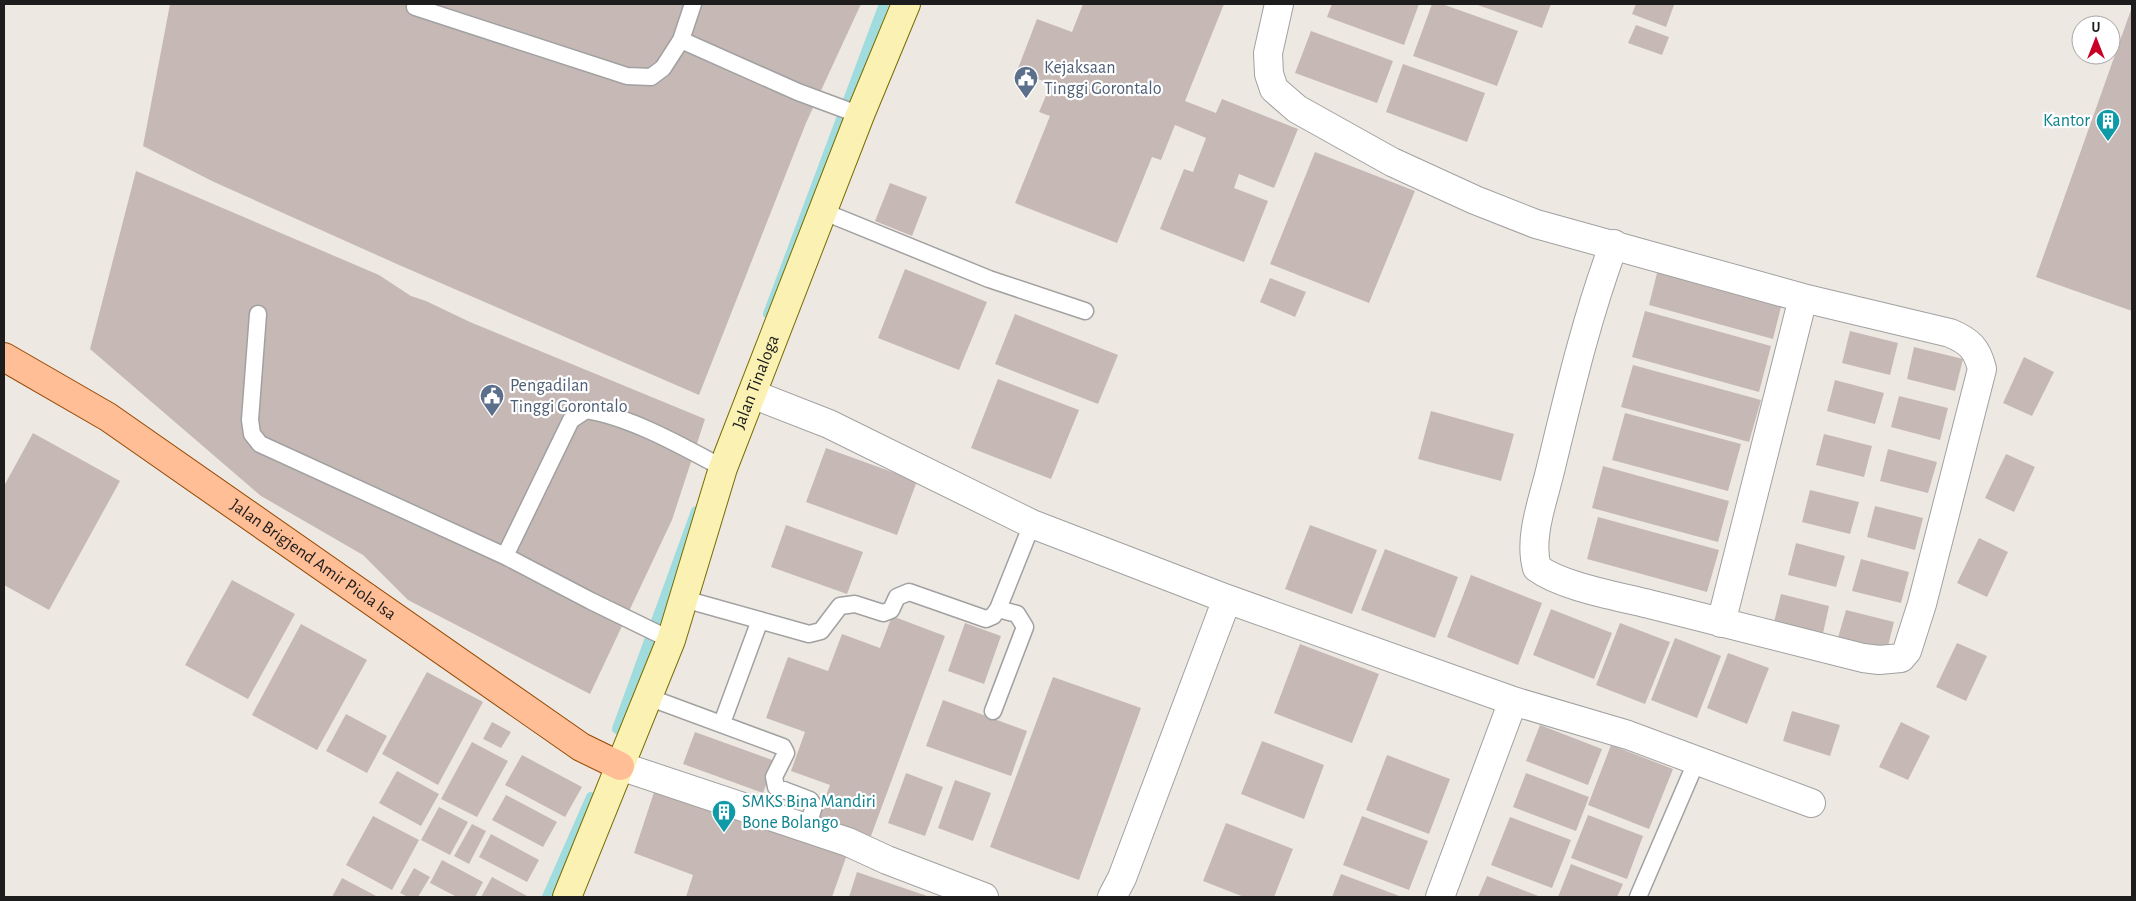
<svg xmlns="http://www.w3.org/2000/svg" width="2136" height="901" font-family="'Alegreya Sans',sans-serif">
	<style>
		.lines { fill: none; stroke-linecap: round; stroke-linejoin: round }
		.stream { stroke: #a0dbde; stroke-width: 10 }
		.building { fill: #c6b9b5 }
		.lane-casing { stroke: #a1a1a1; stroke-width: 19 }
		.street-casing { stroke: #a1a1a1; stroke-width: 30 }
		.secondary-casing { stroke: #766d01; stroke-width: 30 }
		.primary-casing { stroke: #954800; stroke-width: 30 }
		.lane { stroke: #fff; stroke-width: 16 }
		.street { stroke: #fff; stroke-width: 28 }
		.secondary { stroke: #fbf1b3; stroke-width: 28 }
		.primary { stroke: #ffbe96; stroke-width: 28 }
		.labels { text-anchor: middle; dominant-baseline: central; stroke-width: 4.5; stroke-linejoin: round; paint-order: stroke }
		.service-label { font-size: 18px; fill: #4e5e75; stroke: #fff; text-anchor: start }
		.culture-label { font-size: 18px; fill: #0d838f; stroke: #fff; text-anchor: end }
		.street-label { font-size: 18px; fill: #1d1d1d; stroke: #fff }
	</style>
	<rect width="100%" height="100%" fill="#eee8e2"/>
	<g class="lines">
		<path class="stream" d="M 768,314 L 884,4
			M 617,729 L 696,511
			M 547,897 L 591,797"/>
	</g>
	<path class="building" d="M 170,4 L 861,4 L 806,123 L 699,395 L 399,265 L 214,182 L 143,146 Z
		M 1083,4 L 1224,4 L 1185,101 L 1216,113 L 1222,99 L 1298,129 L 1274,188 L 1239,174 L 1234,188 L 1268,201 L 1244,262 L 1160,229 L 1184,169 L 1193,172 L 1206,138 L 1175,125 L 1161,160 L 1152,157 L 1117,243 L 1015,203 L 1050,116 L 1039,112 L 1051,84 L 1017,71 L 1037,19 L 1072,32 Z
		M 1332,4 L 1419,4 L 1404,45 L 1327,17 Z
		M 1432,4 L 1442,4 L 1518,31 L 1497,86 L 1413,56 Z
		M 1475,4 L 1551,4 L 1542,28 Z
		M 1636,4 L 1669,4 L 1674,5 L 1666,27 L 1632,14 Z
		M 2132,7 L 2132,311 L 2036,277 Z
		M 1636,25 L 1669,37 L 1662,55 L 1628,43 Z
		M 1311,31 L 1393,61 L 1377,103 L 1295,73 Z
		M 1403,64 L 1485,93 L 1467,142 L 1386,112 Z
		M 1315,152 L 1415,191 L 1369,303 L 1270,264 Z
		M 136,171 L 379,275 L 411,296 L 426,301 L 470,322 L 705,419 L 672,520 L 590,694 L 408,600 L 363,555 L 261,496 L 90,349 Z
		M 890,183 L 927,197 L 912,236 L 875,221 Z
		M 1660,261 L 1784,295 L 1773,339 L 1649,305 Z
		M 905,269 L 987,302 L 959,370 L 878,338 Z
		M 1270,278 L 1306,292 L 1295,317 L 1260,302 Z
		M 1645,311 L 1771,346 L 1759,392 L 1632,357 Z
		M 1015,314 L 1118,355 L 1098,404 L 995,364 Z
		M 1850,331 L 1898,343 L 1890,375 L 1842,363 Z
		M 1914,347 L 1963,359 L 1955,391 L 1907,379 Z
		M 2024,357 L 2054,372 L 2032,416 L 2003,403 Z
		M 1633,365 L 1761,400 L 1749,442 L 1621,407 Z
		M 998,379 L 1079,410 L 1051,479 L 971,448 Z
		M 1835,380 L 1884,393 L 1875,424 L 1827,411 Z
		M 1899,396 L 1948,408 L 1940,440 L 1891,427 Z
		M 1431,411 L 1514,434 L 1501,481 L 1418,459 Z
		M 1625,413 L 1741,444 L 1728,491 L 1612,460 Z
		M 33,433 L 120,481 L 49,610 L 4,585 L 4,486 Z
		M 1824,434 L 1872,446 L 1864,477 L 1816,465 Z
		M 826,448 L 917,481 L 897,535 L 806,502 Z
		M 1888,449 L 1937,462 L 1928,493 L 1880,481 Z
		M 2006,454 L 2035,467 L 2014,512 L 1985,498 Z
		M 1603,466 L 1729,501 L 1718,542 L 1592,508 Z
		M 1810,490 L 1859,502 L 1850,534 L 1802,522 Z
		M 1875,506 L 1923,518 L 1915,550 L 1867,537 Z
		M 1598,517 L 1719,550 L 1707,592 L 1587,559 Z
		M 786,525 L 863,552 L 847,594 L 771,567 Z
		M 1310,525 L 1377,550 L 1352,614 L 1285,589 Z
		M 1979,538 L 2008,552 L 1987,597 L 1957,583 Z
		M 1796,543 L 1845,556 L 1836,587 L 1788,575 Z
		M 1385,549 L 1458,577 L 1435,638 L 1361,610 Z
		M 1861,559 L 1909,572 L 1901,603 L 1852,591 Z
		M 1471,575 L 1542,603 L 1518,665 L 1447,637 Z
		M 232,580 L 295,614 L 248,699 L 185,665 Z
		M 1781,594 L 1829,606 L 1822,638 L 1773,626 Z
		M 1551,609 L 1612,633 L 1594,679 L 1533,655 Z
		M 1846,610 L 1894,622 L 1886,654 L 1837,641 Z
		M 892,616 L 945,636 L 871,836 L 818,817 L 830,785 L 791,771 L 805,732 L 766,718 L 788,657 L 828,671 L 842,634 L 880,648 Z
		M 965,623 L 1001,636 L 984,684 L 948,671 Z
		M 1620,623 L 1670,642 L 1645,704 L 1596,685 Z
		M 301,624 L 367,660 L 317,750 L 252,715 Z
		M 1675,638 L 1721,656 L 1697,718 L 1651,700 Z
		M 1957,643 L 1987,656 L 1966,701 L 1936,687 Z
		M 1300,644 L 1379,674 L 1352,743 L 1274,713 Z
		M 1728,653 L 1769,668 L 1747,724 L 1707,708 Z
		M 427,672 L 483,702 L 438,785 L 382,754 Z
		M 1053,677 L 1141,708 L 1079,880 L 990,847 Z
		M 943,700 L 1027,731 L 1011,776 L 926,746 Z
		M 1792,711 L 1840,725 L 1830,756 L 1783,741 Z
		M 346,714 L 387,736 L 367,773 L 326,751 Z
		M 492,722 L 511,732 L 501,748 L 483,739 Z
		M 1901,722 L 1930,736 L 1908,780 L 1879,767 Z
		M 1540,725 L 1602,749 L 1588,785 L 1526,761 Z
		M 695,732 L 775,761 L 763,793 L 683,764 Z
		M 1262,741 L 1324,765 L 1304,819 L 1241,794 Z
		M 472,742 L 508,761 L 477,817 L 441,799 Z
		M 1611,745 L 1673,769 L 1649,829 L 1588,805 Z
		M 522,755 L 582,787 L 565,817 L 505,785 Z
		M 1387,755 L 1450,779 L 1429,834 L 1366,810 Z
		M 397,771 L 439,794 L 421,826 L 379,803 Z
		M 906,773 L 943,787 L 925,836 L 888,823 Z
		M 1526,773 L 1589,797 L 1576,831 L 1513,807 Z
		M 658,780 L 849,849 L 832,897 L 686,897 L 693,875 L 634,853 Z
		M 955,780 L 991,793 L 973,841 L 938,828 Z
		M 506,795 L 557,822 L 543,847 L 492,820 Z
		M 439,807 L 468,822 L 450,855 L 421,840 Z
		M 1588,815 L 1643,836 L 1627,879 L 1571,858 Z
		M 373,816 L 419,840 L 392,890 L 346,865 Z
		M 1362,816 L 1428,841 L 1409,890 L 1343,865 Z
		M 1510,817 L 1571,840 L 1552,888 L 1491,865 Z
		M 1226,823 L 1293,849 L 1274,897 L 1244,897 L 1203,881 Z
		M 472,824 L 486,831 L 469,864 L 454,856 Z
		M 491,834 L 539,860 L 527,882 L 479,857 Z
		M 442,860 L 483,882 L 475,897 L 457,897 L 430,883 Z
		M 1571,864 L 1623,884 L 1617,897 L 1558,897 Z
		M 414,868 L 430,877 L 418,897 L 408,897 L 400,893 Z
		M 857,872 L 930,897 L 849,897 Z
		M 1341,874 L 1402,897 L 1332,897 Z
		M 1487,876 L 1541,897 L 1478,897 Z
		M 492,877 L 529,897 L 481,897 Z
		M 342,878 L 378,897 L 332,897 Z"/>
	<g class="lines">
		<defs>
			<path id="lane" d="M 693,4 L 681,40 L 798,92 L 860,115
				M 415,7 L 627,76 L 651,77 L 663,68 L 681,40
				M 822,211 L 989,279 L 1085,311
				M 258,314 L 250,420 L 252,434 L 260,444 L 505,556
				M 684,599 L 809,634 L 821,631 L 840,606 L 855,604 L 883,613 L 891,610 L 897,597 L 909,592 L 986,619 L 993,616 L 998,609 L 1032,524
				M 671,640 L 591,601 L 505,556 L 571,420 L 586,410 C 631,417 682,446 723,468
				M 648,697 L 783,747 L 786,753 L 774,777 L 776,787 L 810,800 L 814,806 L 807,828
				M 993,711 L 1025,627 L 1017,614 L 998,609
				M 722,723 L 760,620
				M 1638,897 L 1697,760"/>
			<path id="street" d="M 1279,4 L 1268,53 L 1269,74 L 1274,89 L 1297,109 L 1392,162 L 1475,200 L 1536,224 L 1803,298 L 1950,333 C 1969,341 1977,348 1982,369 L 1922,604 L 1907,651 L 1901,658 L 1879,660 L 1863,658 C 1792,640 1721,622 1649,604 C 1617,596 1563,587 1537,568 C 1528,537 1544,498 1551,467 C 1569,393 1587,316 1614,244
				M 752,394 L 829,424 L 1032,524 L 1227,599 L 1122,878 L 1112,897
				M 1227,599 L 1513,701 L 1628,735 L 1811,803
				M 1721,623 L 1803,298
				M 620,766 L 848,842 L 887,860 L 984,897
				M 1440,897 L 1513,701"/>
			<g id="secondary">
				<path id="s1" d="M 567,897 L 671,640 L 723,468 L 860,115 L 906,4"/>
			</g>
			<g id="primary">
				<path id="s2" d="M 4,357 L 108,417 L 581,747 L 620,766"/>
			</g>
		</defs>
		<use href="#lane" class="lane-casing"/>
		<use href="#street" class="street-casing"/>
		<use href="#secondary" class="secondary-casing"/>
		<use href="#primary" class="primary-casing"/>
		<use href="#lane" class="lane"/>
		<use href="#street" class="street"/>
		<use href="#secondary" class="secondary"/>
		<use href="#primary" class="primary"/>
	</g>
	<defs>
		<symbol id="civic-pin" viewBox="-11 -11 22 30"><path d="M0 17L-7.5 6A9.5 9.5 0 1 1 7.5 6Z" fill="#5c6f8a" stroke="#fff"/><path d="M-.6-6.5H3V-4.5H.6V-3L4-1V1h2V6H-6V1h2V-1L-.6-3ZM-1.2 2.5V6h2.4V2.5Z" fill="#fff"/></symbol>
		<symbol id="building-pin" viewBox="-11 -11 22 30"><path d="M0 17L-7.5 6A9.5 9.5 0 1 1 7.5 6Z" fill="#0f9aa8" stroke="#fff"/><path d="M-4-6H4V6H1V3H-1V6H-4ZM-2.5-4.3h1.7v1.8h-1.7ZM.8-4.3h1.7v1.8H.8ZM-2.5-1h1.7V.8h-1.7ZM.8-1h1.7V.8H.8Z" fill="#fff"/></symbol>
	</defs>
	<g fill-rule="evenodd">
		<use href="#civic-pin" x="1012" y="64" width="28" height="38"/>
		<use href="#building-pin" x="2094" y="107" width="28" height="38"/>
		<use href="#civic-pin" x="478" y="382" width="28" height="38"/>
		<use href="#building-pin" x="710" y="798" width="28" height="38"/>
	</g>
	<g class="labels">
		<g class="service-label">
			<text x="1044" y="68">Kejaksaan<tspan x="1044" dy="21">Tinggi Gorontalo</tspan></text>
			<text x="510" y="386">Pengadilan<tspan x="510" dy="21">Tinggi Gorontalo</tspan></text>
		</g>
		<g class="culture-label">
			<text x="2090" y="121">Kantor</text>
			<text x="742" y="802" text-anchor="start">SMKS Bina Mandiri<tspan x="742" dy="21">Bone Bolango</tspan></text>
		</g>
		<g class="street-label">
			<text stroke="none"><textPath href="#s1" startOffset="549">Jalan Tinaloga</textPath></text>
			<text stroke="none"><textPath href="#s2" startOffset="370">Jalan Brigjend Amir Piola Isa</textPath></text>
		</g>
	</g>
	<rect width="2136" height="901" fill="none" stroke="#1d1d1d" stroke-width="10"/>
	<g transform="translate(2096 40)"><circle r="24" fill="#ffffff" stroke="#a5a5a5"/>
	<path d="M0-4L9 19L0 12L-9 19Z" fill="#c90026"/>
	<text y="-8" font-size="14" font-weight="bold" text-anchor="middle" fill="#1d1d1d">U</text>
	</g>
</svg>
